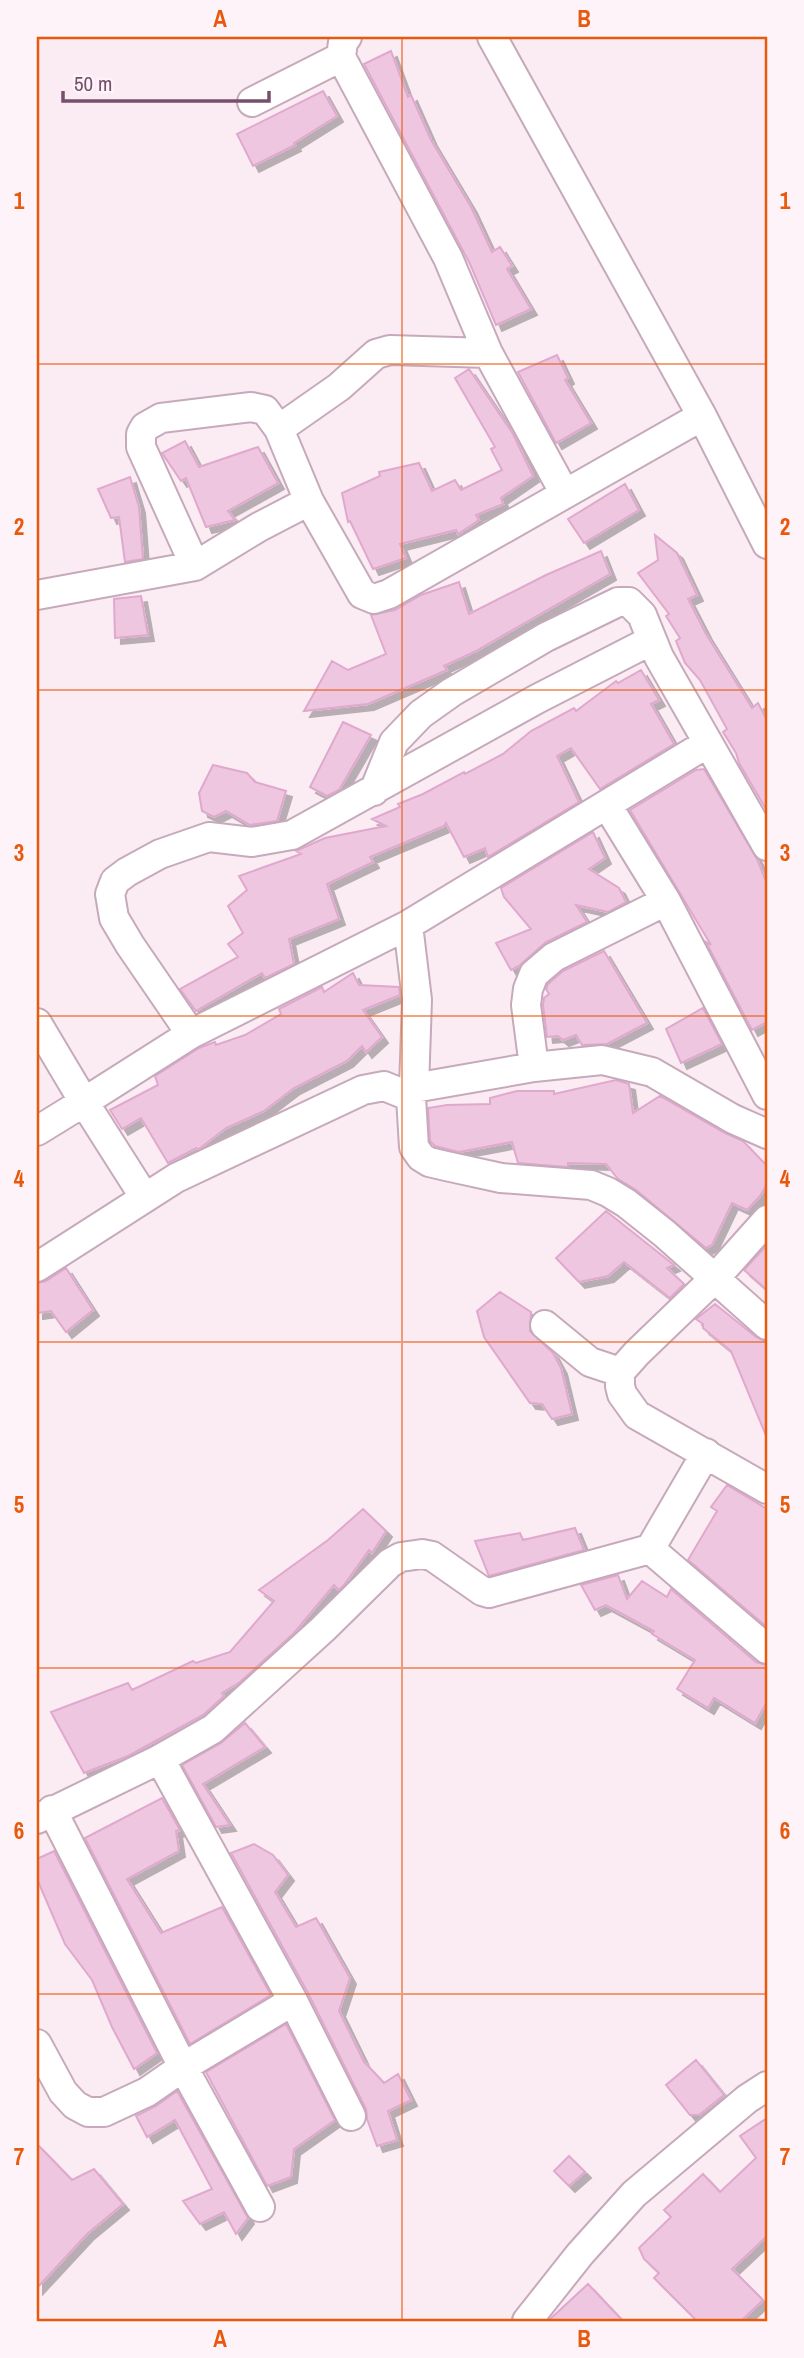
<svg xmlns="http://www.w3.org/2000/svg" width="804" height="2358" font-family="'Archivo Narrow',sans-serif">
	<style>
		.building { fill: #efc6e0; stroke: #e0a8cd; stroke-width: 2; filter: url(#shadow) }
		.lines { fill: none; stroke-linecap: round; stroke-linejoin: round }
		.minor-casing { stroke: #c6aabc; stroke-width: 32 }
		.minor { stroke: #fff; stroke-width: 28 }
		.grid { fill: none; stroke: #e8590c; stroke-width: 2; stroke-opacity: 0.55 }
		.neatline { fill: none; stroke: #e8590c; stroke-width: 2.5 }
		.grid-label { font-size: 23px; text-anchor: middle; font-weight: bold; fill: #e8590c }
	</style>
	<defs>
		<filter id="shadow"><feDropShadow dx="6" dy="6" stdDeviation="0" flood-color="#0004"/></filter>
	</defs>
	<rect width="100%" height="100%" fill="#fbecf3"/>
	<path class="building" d="M 391,51 L 408,97 L 411,95 L 431,140 L 471,207 L 492,252 L 500,247 L 512,266 L 507,269 L 531,309 L 496,325 L 470,264 L 364,64 Z
		M 323,91 L 337,116 L 294,143 L 295,145 L 253,166 L 237,134 Z
		M 557,355 L 568,378 L 565,380 L 591,423 L 556,443 L 518,372 Z
		M 469,369 L 513,434 L 533,476 L 501,498 L 503,504 L 476,515 L 479,520 L 458,534 L 456,530 L 400,544 L 406,558 L 373,569 L 350,521 L 348,522 L 342,493 L 380,476 L 379,472 L 419,463 L 432,491 L 455,480 L 461,490 L 502,470 L 491,449 L 495,447 L 455,378 Z
		M 185,441 L 199,467 L 258,447 L 278,483 L 228,511 L 235,520 L 206,527 L 186,478 L 181,481 L 162,453 Z
		M 130,477 L 139,507 L 143,559 L 125,562 L 119,517 L 111,518 L 98,489 Z
		M 625,484 L 639,510 L 584,543 L 568,519 Z
		M 655,535 L 677,553 L 697,595 L 688,599 L 706,634 L 752,708 L 758,703 L 767,720 L 767,811 L 739,763 L 736,753 L 723,732 L 727,729 L 700,680 L 685,663 L 676,641 L 680,638 L 666,616 L 669,614 L 638,573 L 658,560 Z
		M 601,551 L 610,574 L 476,651 L 444,666 L 447,670 L 368,704 L 304,711 L 332,661 L 348,670 L 386,654 L 371,615 L 395,610 L 421,595 L 459,582 L 469,614 L 546,575 Z
		M 141,596 L 148,635 L 115,638 L 114,599 Z
		M 641,670 L 659,700 L 651,704 L 674,744 L 600,789 L 571,748 L 557,756 L 579,802 L 488,857 L 485,848 L 464,857 L 446,823 L 444,826 L 370,857 L 373,862 L 327,884 L 339,919 L 289,939 L 294,964 L 265,978 L 262,973 L 196,1011 L 180,989 L 238,957 L 228,944 L 243,933 L 228,906 L 247,890 L 239,876 L 301,854 L 296,851 L 325,838 L 386,826 L 372,819 L 400,807 L 398,804 L 423,794 L 464,772 L 465,774 L 503,754 L 531,731 L 574,708 L 576,711 L 616,681 L 618,683 Z
		M 343,722 L 371,735 L 339,790 L 327,796 L 310,787 Z
		M 213,765 L 247,773 L 255,782 L 286,791 L 277,821 L 250,825 L 226,811 L 214,817 L 202,811 L 199,793 Z
		M 704,769 L 757,859 L 767,884 L 767,1022 L 752,1030 L 706,942 L 711,945 L 630,810 L 696,770 Z
		M 593,832 L 605,858 L 589,869 L 619,888 L 626,902 L 608,912 L 576,905 L 587,922 L 546,942 L 520,965 L 511,970 L 496,943 L 531,929 L 504,897 L 501,888 Z
		M 604,951 L 647,1023 L 607,1044 L 582,1045 L 576,1035 L 563,1040 L 558,1036 L 547,1037 L 543,1005 L 544,998 L 549,994 L 546,989 L 548,984 L 563,971 Z
		M 353,973 L 359,985 L 399,987 L 400,995 L 363,1010 L 382,1037 L 366,1052 L 362,1046 L 347,1061 L 294,1088 L 264,1111 L 226,1128 L 199,1149 L 196,1148 L 168,1163 L 141,1118 L 122,1129 L 110,1110 L 158,1085 L 155,1076 L 199,1048 L 215,1042 L 216,1045 L 245,1035 L 281,1014 L 279,1009 L 322,987 L 324,992 Z
		M 703,1008 L 722,1044 L 681,1063 L 666,1029 Z
		M 616,1080 L 629,1084 L 633,1113 L 660,1096 L 725,1133 L 743,1141 L 767,1166 L 767,1184 L 760,1196 L 747,1210 L 732,1203 L 712,1245 L 706,1248 L 636,1190 L 618,1179 L 606,1164 L 568,1163 L 568,1167 L 518,1163 L 512,1142 L 459,1152 L 435,1146 L 430,1141 L 428,1108 L 447,1105 L 490,1104 L 490,1098 L 517,1091 L 554,1091 L 554,1094 Z
		M 606,1211 L 674,1265 L 667,1268 L 684,1284 L 670,1298 L 624,1262 L 608,1276 L 579,1282 L 556,1258 Z
		M 767,1245 L 767,1290 L 744,1270 Z
		M 66,1268 L 93,1310 L 66,1332 L 51,1311 L 37,1313 L 37,1283 L 46,1281 Z
		M 500,1292 L 531,1312 L 530,1331 L 553,1353 L 561,1368 L 572,1414 L 552,1419 L 542,1404 L 530,1403 L 484,1337 L 477,1311 Z
		M 715,1304 L 756,1337 L 767,1342 L 767,1438 L 731,1351 L 703,1328 L 703,1324 L 696,1319 Z
		M 727,1485 L 767,1509 L 767,1627 L 688,1560 L 717,1511 L 711,1507 Z
		M 363,1509 L 386,1531 L 372,1553 L 369,1550 L 344,1585 L 339,1590 L 334,1585 L 293,1634 L 240,1682 L 222,1693 L 224,1696 L 203,1715 L 128,1756 L 84,1773 L 51,1712 L 128,1683 L 132,1690 L 193,1661 L 196,1663 L 230,1652 L 274,1601 L 259,1590 L 328,1540 Z
		M 575,1528 L 584,1550 L 489,1576 L 475,1541 L 520,1533 L 523,1540 Z
		M 618,1575 L 627,1599 L 642,1581 L 667,1597 L 671,1589 L 756,1662 L 767,1665 L 767,1702 L 755,1723 L 714,1698 L 708,1708 L 677,1689 L 695,1660 L 652,1634 L 654,1631 L 606,1605 L 595,1610 L 581,1585 Z
		M 245,1723 L 265,1747 L 203,1784 L 230,1825 L 216,1827 L 182,1765 L 221,1743 Z
		M 162,1798 L 180,1830 L 176,1831 L 179,1851 L 127,1879 L 161,1933 L 222,1907 L 271,1995 L 190,2044 L 85,1838 Z
		M 254,1844 L 273,1855 L 288,1875 L 275,1892 L 296,1927 L 316,1918 L 350,1978 L 339,2011 L 364,2062 L 384,2083 L 398,2074 L 411,2100 L 388,2111 L 397,2140 L 377,2146 L 367,2119 L 366,2109 L 308,1993 L 231,1853 Z
		M 54,1851 L 157,2053 L 134,2069 L 112,2027 L 92,1980 L 65,1944 L 37,1879 L 37,1859 Z
		M 286,2024 L 335,2120 L 294,2149 L 291,2177 L 267,2186 L 206,2072 Z
		M 696,2060 L 724,2095 L 699,2115 L 690,2115 L 666,2085 Z
		M 177,2091 L 248,2218 L 236,2234 L 224,2212 L 200,2224 L 183,2201 L 212,2189 L 175,2120 L 147,2137 L 136,2116 L 156,2106 Z
		M 767,2118 L 767,2236 L 732,2269 L 763,2300 L 741,2321 L 697,2321 L 654,2278 L 659,2273 L 644,2259 L 639,2248 L 671,2217 L 664,2210 L 703,2174 L 720,2192 L 756,2158 L 740,2136 Z
		M 37,2144 L 72,2180 L 94,2169 L 123,2204 L 87,2234 L 37,2288 Z
		M 569,2156 L 585,2172 L 569,2186 L 554,2171 Z
		M 588,2284 L 623,2321 L 548,2321 Z"/>
	<g class="lines">
		<defs>
			<path id="minor" d="M 347,37 L 343,42 L 341,57 L 448,258 L 488,353 L 565,494
				M 492,37 L 702,416 L 767,544
				M 252,102 L 341,57
				M 279,429 L 339,387 L 376,354 L 390,350 L 488,353
				M 195,566 L 141,447 L 141,434 L 145,427 L 161,418 L 251,407 L 265,410 L 279,429 L 309,501
				M 37,595 L 195,566 L 259,527 L 309,501 L 362,594 L 374,599 L 389,594 L 702,416
				M 374,791 L 394,742 L 421,714 L 452,692 L 546,637 L 618,602 L 629,602 L 642,615 L 659,657 L 767,846
				M 607,805 L 666,901 L 767,1095
				M 408,925 L 417,1000 L 414,1088 L 411,1097 L 414,1147 L 421,1157 L 429,1162 L 446,1166 L 501,1178 L 591,1185 L 608,1192 L 626,1203 L 665,1234 L 767,1325
				M 37,1023 L 84,1102 L 191,1034 L 408,925 L 708,743
				M 191,1034 L 130,945 L 114,918 L 110,894 L 115,881 L 127,872 L 160,854 L 209,837 L 252,842 L 292,835 L 537,699 L 652,640
				M 534,1067 L 526,1005 L 528,989 L 534,974 L 554,957 L 666,901
				M 414,1088 L 534,1067 L 602,1060 L 652,1072 L 733,1119 L 767,1134
				M 37,1131 L 84,1102 L 145,1198
				M 767,1220 L 716,1277 L 637,1353 L 620,1372 L 620,1386 L 622,1394 L 637,1415 L 767,1489
				M 37,1267 L 176,1178 L 363,1090 L 384,1086 L 411,1097
				M 545,1325 L 590,1362 L 620,1372
				M 650,1549 L 767,1649
				M 160,1759 L 293,2001 L 351,2116
				M 52,1810 L 183,2067 L 260,2207
				M 37,1819 L 160,1759 L 213,1729 L 323,1629 L 390,1563 L 401,1557 L 422,1554 L 432,1556 L 482,1591 L 489,1593 L 650,1549 L 706,1453
				M 37,2044 L 63,2092 L 75,2105 L 88,2112 L 104,2112 L 147,2092 L 183,2067 L 293,2001
				M 527,2321 L 580,2254 L 634,2194 L 747,2099 L 767,2086"/>
		</defs>
		<use href="#minor" class="minor-casing"/>
		<use href="#minor" class="minor"/>
	</g>
	<path class="grid" d="M 402,37 L 402,2321M 37,364 L 767,364M 37,690 L 767,690M 37,1016 L 767,1016M 37,1342 L 767,1342M 37,1668 L 767,1668M 37,1994 L 767,1994"/>
	<rect width="804" height="2358" fill="none" stroke="#fef3f8" stroke-width="77"/>
	<path d="M63 91v10h206v-10" fill="none" stroke="#75506a" stroke-width="3.5"/>
	<text x="74" y="91" font-size="21" fill="#75506a" stroke="#fef3f8" stroke-width="5" paint-order="stroke">50 m</text>
	<rect x="38" y="38" width="728" height="2282" class="neatline"/>
	<g class="grid-label">
		<text x="220" y="27">A</text>
		<text x="584" y="27">B</text>
		<text x="19" y="209">1</text>
		<text x="785" y="209">1</text>
		<text x="19" y="535">2</text>
		<text x="785" y="535">2</text>
		<text x="19" y="861">3</text>
		<text x="785" y="861">3</text>
		<text x="19" y="1187">4</text>
		<text x="785" y="1187">4</text>
		<text x="19" y="1513">5</text>
		<text x="785" y="1513">5</text>
		<text x="19" y="1839">6</text>
		<text x="785" y="1839">6</text>
		<text x="19" y="2165">7</text>
		<text x="785" y="2165">7</text>
		<text x="220" y="2347">A</text>
		<text x="584" y="2347">B</text>
	</g>
</svg>
